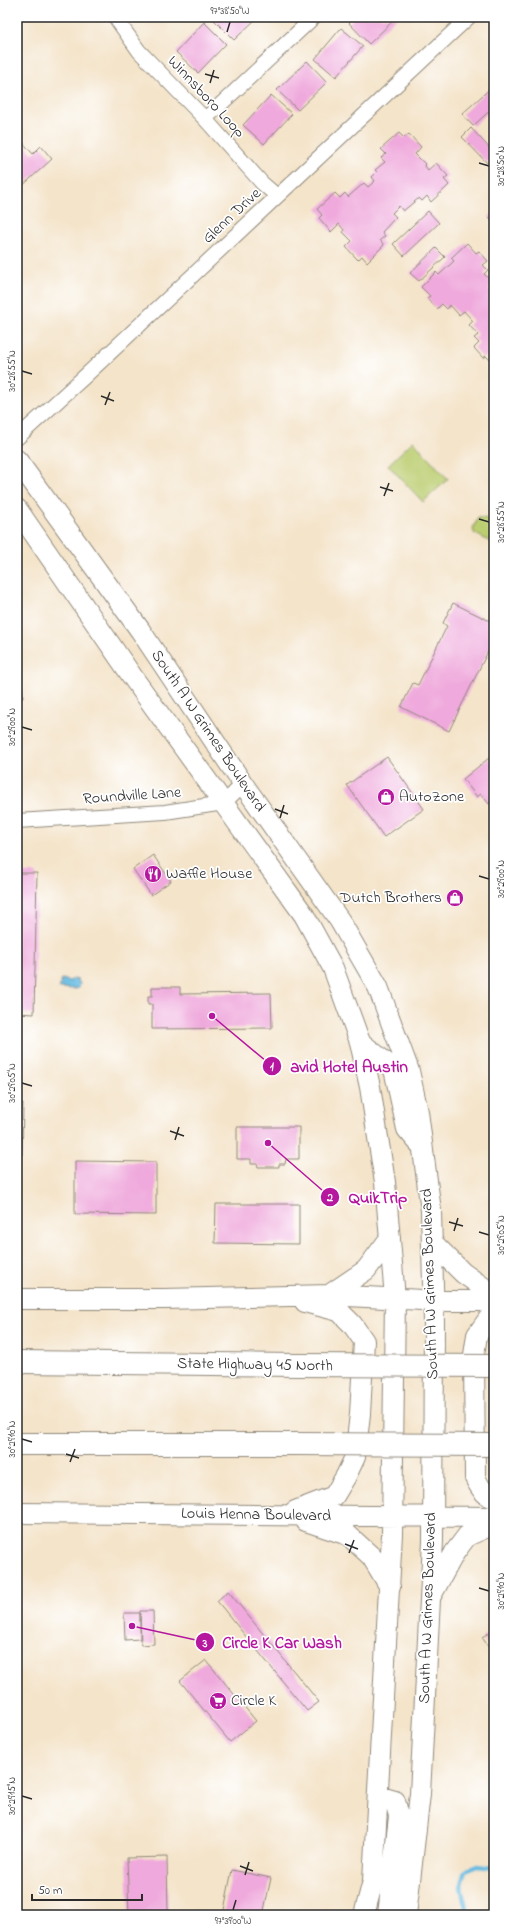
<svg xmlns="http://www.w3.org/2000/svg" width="511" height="1932" font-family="'Indie Flower',sans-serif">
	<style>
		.green { fill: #bbce71; stroke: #737c4e }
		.water { fill: #63bae0; stroke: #477286 }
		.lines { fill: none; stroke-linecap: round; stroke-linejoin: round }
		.stream { stroke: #63bae0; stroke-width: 4.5 }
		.building { fill: #efa9dc }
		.minor-casing { stroke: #90887a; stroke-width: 16 }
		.secondary-casing { stroke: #90887a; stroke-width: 22 }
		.motorway-casing { stroke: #90887a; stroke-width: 24 }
		.minor { stroke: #fff; stroke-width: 14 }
		.secondary { stroke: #fff; stroke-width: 20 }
		.motorway { stroke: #fff; stroke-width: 22 }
		.motorway-bridge-casing { stroke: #90887a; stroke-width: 24; stroke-linecap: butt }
		.motorway-bridge { stroke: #fff; stroke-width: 22 }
		.ticks { fill: none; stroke: #2b2b2b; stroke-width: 1.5 }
		.labels { text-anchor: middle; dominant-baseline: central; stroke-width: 3.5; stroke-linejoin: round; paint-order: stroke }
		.street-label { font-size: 16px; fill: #2b2b2b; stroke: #fff }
		.poi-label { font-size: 16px; fill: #2b2b2b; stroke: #fff; text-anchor: start }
		.leader { fill: none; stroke: #b5179e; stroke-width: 1.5 }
		.callout-dot { fill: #b5179e; stroke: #fff; stroke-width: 1.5 }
		.mark-label { font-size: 12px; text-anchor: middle; font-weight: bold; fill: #fff }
		.callout-label { font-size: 17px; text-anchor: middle; font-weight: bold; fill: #b5179e; stroke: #fff; stroke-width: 3.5; stroke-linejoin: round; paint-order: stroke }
		.neatline { fill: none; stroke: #2b2b2b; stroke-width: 1.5 }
		.ticks-label { font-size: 10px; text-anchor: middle; fill: #2b2b2b }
	</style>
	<rect width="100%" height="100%" fill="#fff"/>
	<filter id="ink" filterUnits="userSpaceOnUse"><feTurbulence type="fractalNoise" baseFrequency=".025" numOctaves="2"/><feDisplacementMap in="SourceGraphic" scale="8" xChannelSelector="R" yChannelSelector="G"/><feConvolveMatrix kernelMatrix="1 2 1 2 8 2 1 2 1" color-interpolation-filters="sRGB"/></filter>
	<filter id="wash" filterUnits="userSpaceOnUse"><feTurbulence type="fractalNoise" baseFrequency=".012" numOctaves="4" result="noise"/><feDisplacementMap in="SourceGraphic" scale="16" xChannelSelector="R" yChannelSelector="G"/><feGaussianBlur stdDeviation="0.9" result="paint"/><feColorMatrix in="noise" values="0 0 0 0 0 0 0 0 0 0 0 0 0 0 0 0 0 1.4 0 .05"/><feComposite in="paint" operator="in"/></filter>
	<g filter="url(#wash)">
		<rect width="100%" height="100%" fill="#f4e4ca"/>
		<path class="green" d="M 413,441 L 448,479 L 423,502 L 388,465 Z
			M 478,518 L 485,518 L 494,523 L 494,544 L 474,533 L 473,528 Z"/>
		<path class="water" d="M 62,979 L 69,981 L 74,979 L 78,980 L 80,984 L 79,988 L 75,989 L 59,988 Z"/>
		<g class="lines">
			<path class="stream" d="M 464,1915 L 466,1908 L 461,1887 L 466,1871 L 478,1866 L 494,1868"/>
		</g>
		<g id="blocks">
			<path class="building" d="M 211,17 L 258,17 L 234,40 Z
				M 355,17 L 397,17 L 369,44 L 349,23 Z
				M 204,22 L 226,44 L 198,73 L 176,52 Z
				M 341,28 L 363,46 L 336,77 L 315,59 Z
				M 307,61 L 327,82 L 298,110 L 277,90 Z
				M 494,85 L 494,107 L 473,126 L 462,114 Z
				M 271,95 L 292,114 L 264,144 L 243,125 Z
				M 471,128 L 494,153 L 494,156 L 487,163 L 462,137 Z
				M 399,133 L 404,138 L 409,134 L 421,147 L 415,154 L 425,164 L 424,165 L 428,170 L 436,163 L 448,176 L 444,179 L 449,185 L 431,202 L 427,196 L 422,201 L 419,198 L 403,211 L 399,206 L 392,213 L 396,217 L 382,232 L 385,236 L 380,240 L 384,245 L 367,262 L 362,256 L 358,260 L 346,247 L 352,241 L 343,232 L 344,230 L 339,224 L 331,232 L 319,218 L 322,215 L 317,209 L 335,193 L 340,198 L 345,193 L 348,197 L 364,183 L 368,187 L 375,181 L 372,177 L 377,172 L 375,170 L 385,162 L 381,158 L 386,154 L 381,149 Z
				M 17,136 L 33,154 L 41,146 L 52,159 L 20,188 L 17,185 Z
				M 428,211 L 439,223 L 404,256 L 393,244 Z
				M 494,212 L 494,222 L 489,217 Z
				M 467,243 L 476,253 L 479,251 L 488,261 L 483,265 L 488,270 L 484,274 L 494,283 L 489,288 L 494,293 L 494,364 L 486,356 L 483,358 L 474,348 L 479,343 L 474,338 L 478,335 L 469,325 L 473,321 L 464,311 L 459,315 L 450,305 L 447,309 L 442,304 L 437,309 L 427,298 L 430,296 L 421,287 L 436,272 L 439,275 L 454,261 L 451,258 Z
				M 436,248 L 445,257 L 419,281 L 410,273 Z
				M 453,603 L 494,623 L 494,639 L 449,731 L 401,707 L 413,683 L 418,685 L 447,626 L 443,623 Z
				M 22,689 L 23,698 L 17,699 L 17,690 Z
				M 387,757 L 424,809 L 384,837 L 347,785 Z
				M 489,758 L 491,761 L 494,758 L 494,804 L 492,802 L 489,804 L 481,794 L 477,797 L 463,779 Z
				M 17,784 L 18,784 L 19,795 L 17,795 Z
				M 153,855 L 171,881 L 151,895 L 133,869 Z
				M 17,873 L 37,873 L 34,1014 L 17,1013 Z
				M 152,987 L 180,987 L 180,994 L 271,993 L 272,1028 L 152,1029 L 152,1004 L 148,1004 L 148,996 L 152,996 Z
				M 17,1103 L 23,1103 L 22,1155 L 17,1155 Z
				M 237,1127 L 299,1127 L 299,1159 L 286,1159 L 285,1164 L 279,1164 L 279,1167 L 258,1167 L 257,1164 L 251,1164 L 251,1159 L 237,1159 Z
				M 75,1161 L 156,1162 L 156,1215 L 75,1214 Z
				M 216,1204 L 299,1204 L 299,1244 L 215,1243 Z
				M 228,1591 L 319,1702 L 307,1711 L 217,1601 Z
				M 140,1611 L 153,1611 L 154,1644 L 141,1645 Z
				M 124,1613 L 140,1613 L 140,1639 L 125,1640 Z
				M 494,1630 L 494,1656 L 482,1637 Z
				M 206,1660 L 256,1721 L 230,1742 L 180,1681 Z
				M 167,1857 L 168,1915 L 129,1915 L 127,1858 Z
				M 232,1870 L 271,1878 L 263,1915 L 223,1915 Z"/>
		</g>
	</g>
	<g filter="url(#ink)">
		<use href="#blocks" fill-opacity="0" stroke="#90887a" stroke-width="1"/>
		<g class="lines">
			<defs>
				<path id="minor" d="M 115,17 L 139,51 L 205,119 L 262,183 L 277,196
					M 205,119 L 314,17
					M 17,438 L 83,378 L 469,17
					M 17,821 L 165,812 L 224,803 L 243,784"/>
				<path id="secondary" d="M 17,460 L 140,630 L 243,784 L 340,921 L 378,987 L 409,1071 L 418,1112 L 431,1211 L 434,1322 L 433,1541 L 420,1794 L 406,1915
					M 17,509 L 134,679 L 304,915 L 333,968 L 360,1042 L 370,1087 L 385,1182 L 395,1298 L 392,1534 L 373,1881 L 364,1915
					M 360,1042 L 394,1069 L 407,1129 L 419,1143
					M 432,1242 L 463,1273 L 494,1295
					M 329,1295 L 366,1270 L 390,1238
					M 17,1299 L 164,1299 L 329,1295 L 441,1301 L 494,1301
					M 494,1311 L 477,1335 L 474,1355 L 475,1478 C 480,1487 484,1495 494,1498
					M 295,1511 L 334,1496 L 346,1476 L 355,1457 L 360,1414 L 364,1341 L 352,1324 L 339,1311 L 305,1302
					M 17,1513 L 494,1517
					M 306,1521 L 348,1535 L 372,1557 L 390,1587
					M 432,1594 L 455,1552 L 467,1536 L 494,1524
					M 378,1796 L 395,1801 L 399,1816 L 388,1915"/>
				<path id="motorway" d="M 17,1362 L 298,1365
					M 17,1444 L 294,1444"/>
			</defs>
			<use href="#minor" class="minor-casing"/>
			<use href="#secondary" class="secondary-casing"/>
			<use href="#motorway" class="motorway-casing"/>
			<use href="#minor" class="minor"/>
			<use href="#secondary" class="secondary"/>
			<use href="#motorway" class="motorway"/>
			<defs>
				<path id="motorway-bridge" d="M 298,1365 L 494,1366
					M 294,1444 L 494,1445"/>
			</defs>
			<use href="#motorway-bridge" class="motorway-bridge-casing"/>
			<use href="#motorway-bridge" class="motorway-bridge"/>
		</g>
	</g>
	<path class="ticks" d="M 227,32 L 230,22M 205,74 L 219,78M 210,83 L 214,70M 479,163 L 489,166M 22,371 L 32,374M 101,396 L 114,401M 105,405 L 110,392M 380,487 L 393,491M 384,496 L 389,483M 479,519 L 489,522M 22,727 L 32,730M 275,809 L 288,814M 280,818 L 284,805M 479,876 L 489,879M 22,1083 L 32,1086M 170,1131 L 184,1136M 175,1140 L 179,1127M 449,1222 L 463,1226M 454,1231 L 458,1218M 479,1232 L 489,1235M 22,1439 L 32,1442M 66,1454 L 79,1458M 70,1462 L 75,1449M 345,1544 L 358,1549M 349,1553 L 354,1540M 479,1588 L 489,1591M 22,1796 L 32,1799M 240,1866 L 253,1871M 245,1875 L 249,1862M 233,1910 L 236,1900"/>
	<defs>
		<symbol id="shop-disc" viewBox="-11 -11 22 22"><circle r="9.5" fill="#b5179e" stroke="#fff"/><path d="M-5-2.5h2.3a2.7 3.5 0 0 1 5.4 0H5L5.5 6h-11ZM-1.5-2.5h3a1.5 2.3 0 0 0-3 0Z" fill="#fff"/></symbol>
		<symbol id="restaurant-disc" viewBox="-11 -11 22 22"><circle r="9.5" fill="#b5179e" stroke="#fff"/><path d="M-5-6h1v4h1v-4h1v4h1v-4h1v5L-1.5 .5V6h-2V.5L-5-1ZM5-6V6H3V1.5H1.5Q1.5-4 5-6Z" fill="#fff"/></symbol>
		<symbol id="supermarket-disc" viewBox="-11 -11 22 22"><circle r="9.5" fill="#b5179e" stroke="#fff"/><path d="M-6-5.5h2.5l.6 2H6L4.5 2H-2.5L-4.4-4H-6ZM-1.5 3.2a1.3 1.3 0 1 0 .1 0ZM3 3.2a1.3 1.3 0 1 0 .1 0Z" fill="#fff"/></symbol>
	</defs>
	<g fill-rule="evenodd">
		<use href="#shop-disc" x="376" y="787" width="20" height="20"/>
		<use href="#restaurant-disc" x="143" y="864" width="20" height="20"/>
		<use href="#shop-disc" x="445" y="888" width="20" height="20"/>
		<use href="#supermarket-disc" x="208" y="1691" width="20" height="20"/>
	</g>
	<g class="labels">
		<g class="street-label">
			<text transform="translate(206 97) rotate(47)">Winnsboro Loop</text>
			<text transform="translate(232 216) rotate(-43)">Glenn Drive</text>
			<text transform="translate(208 731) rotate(56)">South A W Grimes Boulevard</text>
			<text transform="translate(132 796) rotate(-4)">Roundville Lane</text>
			<text transform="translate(430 1284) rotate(-92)">South A W Grimes Boulevard</text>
			<text transform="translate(255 1365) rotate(1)">State Highway 45 North</text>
			<text transform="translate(256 1515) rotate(1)">Louis Henna Boulevard</text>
			<text transform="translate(428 1608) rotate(-88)">South A W Grimes Boulevard</text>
		</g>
		<g class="poi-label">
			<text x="399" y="797">AutoZone</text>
			<text x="166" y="874">Waffle House</text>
			<text x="442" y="898" text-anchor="end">Dutch Brothers</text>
			<text x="231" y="1701">Circle K</text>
		</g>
	</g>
	<path class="leader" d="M212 1016L272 1066M268 1143L330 1197M132 1626L205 1642"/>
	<g class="callout-dot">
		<circle cx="212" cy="1016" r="4"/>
		<circle cx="268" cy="1143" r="4"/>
		<circle cx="132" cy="1626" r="4"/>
		<circle cx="272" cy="1066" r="10"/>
		<circle cx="330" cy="1197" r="10"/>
		<circle cx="205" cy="1642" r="10"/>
	</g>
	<g class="mark-label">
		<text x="272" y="1070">1</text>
		<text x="330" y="1201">2</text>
		<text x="205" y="1647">3</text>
	</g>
	<g class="callout-label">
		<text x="349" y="1072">avid Hotel Austin</text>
		<text x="378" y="1203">QuikTrip</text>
		<text x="282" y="1648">Circle K Car Wash</text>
	</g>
	<rect width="511" height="1932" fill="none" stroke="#fff" stroke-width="44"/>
	<path d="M32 1894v6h110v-6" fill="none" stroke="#2b2b2b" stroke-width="2"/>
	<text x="38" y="1894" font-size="12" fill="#2b2b2b" stroke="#ffffff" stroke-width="3" paint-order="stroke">50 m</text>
	<rect x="22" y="22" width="467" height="1888" class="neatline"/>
	<g class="ticks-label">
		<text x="230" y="14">97°38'50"W</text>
		<text transform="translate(500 166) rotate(-90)" y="4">30°28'50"N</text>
		<text transform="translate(11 371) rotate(-90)" y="4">30°28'55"N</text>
		<text transform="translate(500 522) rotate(-90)" y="4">30°28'55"N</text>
		<text transform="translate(11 727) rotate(-90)" y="4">30°29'00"N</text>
		<text transform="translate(500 879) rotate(-90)" y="4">30°29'00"N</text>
		<text transform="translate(11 1083) rotate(-90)" y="4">30°29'05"N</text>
		<text transform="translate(500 1235) rotate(-90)" y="4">30°29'05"N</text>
		<text transform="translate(11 1439) rotate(-90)" y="4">30°29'10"N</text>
		<text transform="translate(500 1591) rotate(-90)" y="4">30°29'10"N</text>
		<text transform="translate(11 1796) rotate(-90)" y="4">30°29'15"N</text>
		<text x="233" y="1924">97°39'00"W</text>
	</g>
</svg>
